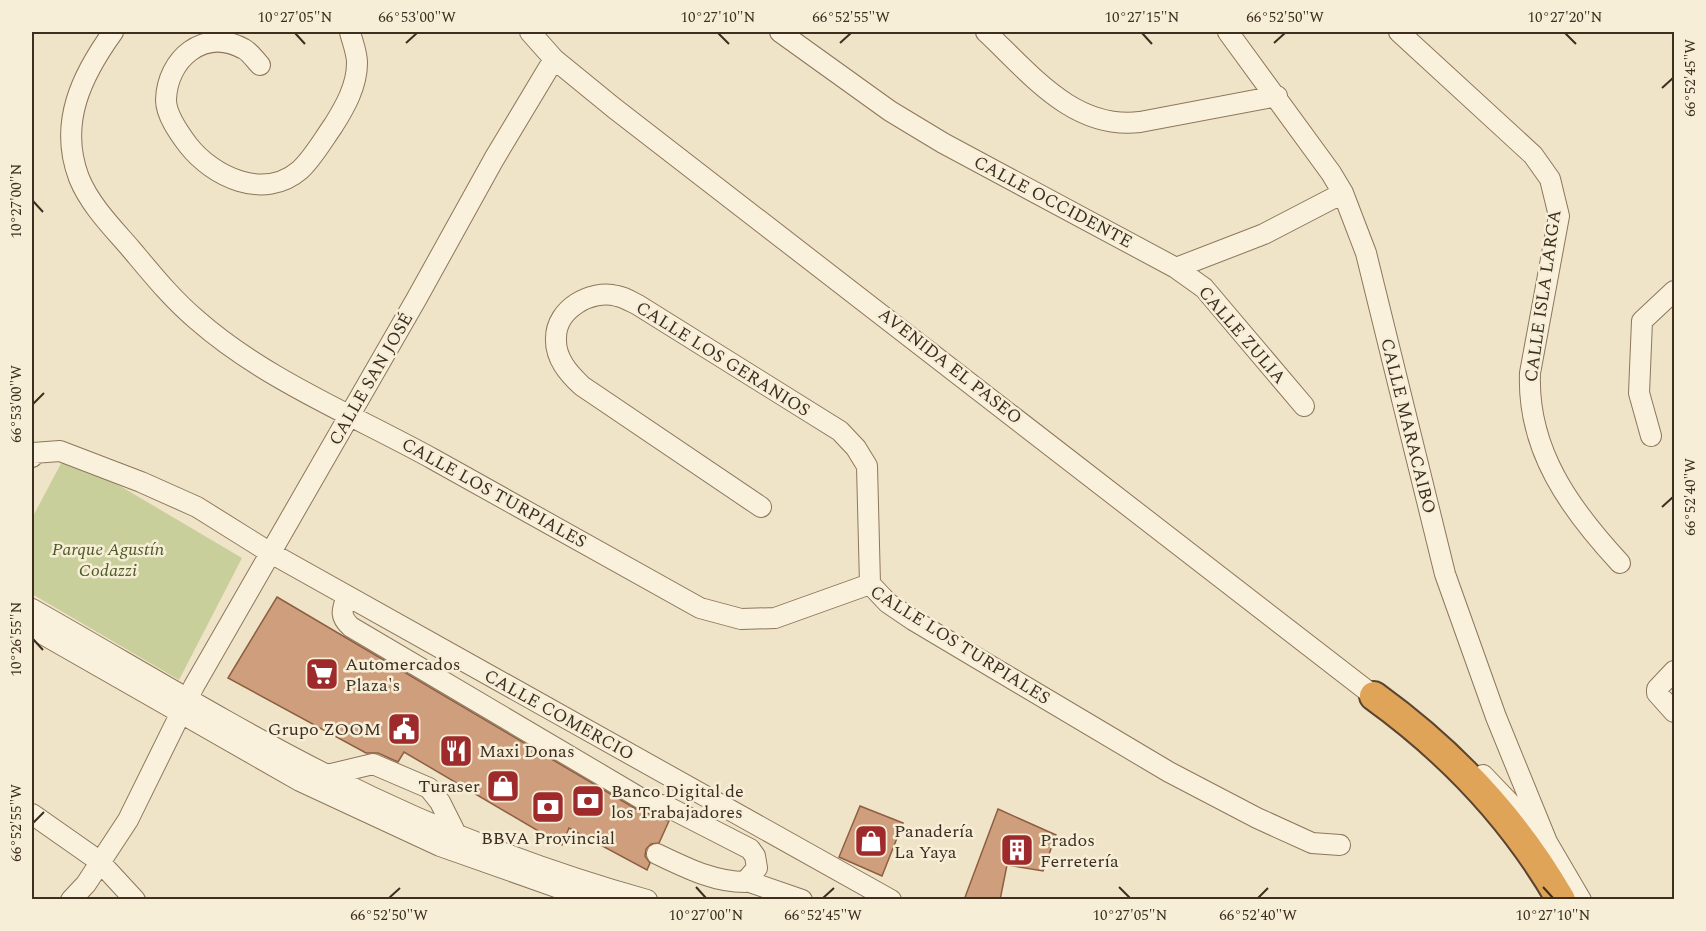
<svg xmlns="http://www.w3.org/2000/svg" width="1706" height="931" font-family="Spectral,serif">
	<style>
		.green { fill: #c9cf9b }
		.building { fill: #cf9f7d; stroke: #8d5f41; stroke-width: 1.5 }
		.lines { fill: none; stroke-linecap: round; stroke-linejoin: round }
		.minor-casing { stroke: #8d765c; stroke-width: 22 }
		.highway-casing { stroke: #5b4430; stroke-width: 32 }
		.minor { stroke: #faf1dc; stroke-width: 20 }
		.highway { stroke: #e0a458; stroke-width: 28 }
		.ticks { fill: none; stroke: #3d2e20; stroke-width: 2 }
		.labels { text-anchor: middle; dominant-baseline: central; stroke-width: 5; stroke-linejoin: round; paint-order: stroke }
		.street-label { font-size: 18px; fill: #3d2e20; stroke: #f7eed8 }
		.park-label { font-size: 18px; font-style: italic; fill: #4d5a26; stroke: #f7eed8 }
		.poi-label { font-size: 18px; fill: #3d2e20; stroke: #f7eed8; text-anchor: start }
		.neatline { fill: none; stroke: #3d2e20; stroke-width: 2 }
		.ticks-label { font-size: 15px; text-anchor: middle; fill: #3d2e20 }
	</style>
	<rect width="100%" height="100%" fill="#f0e4c8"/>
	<path class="green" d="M 66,454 L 242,558 L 179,680 L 32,594 L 32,518 Z"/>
	<path class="building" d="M 277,597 L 636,809 L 669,821 L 659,843 L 651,844 L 646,849 L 645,856 L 650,863 L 647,870 L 569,828 L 562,845 L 404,752 L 398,762 L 378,753 L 366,753 L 228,678 Z
		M 860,806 L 903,823 L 882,876 L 839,857 Z
		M 998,809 L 1056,835 L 1043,871 L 1007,865 L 1000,900 L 964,900 Z"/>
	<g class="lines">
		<defs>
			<path id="minor" d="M 113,32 C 82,75 58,123 79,178 C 90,205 112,227 131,249 C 152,274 172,299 197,320 C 264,379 355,416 433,459 C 522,508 611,558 700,608 L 741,619 L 775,618 L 870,584
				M 530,32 L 554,59 L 614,108 L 1374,696 L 1381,706
				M 780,32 L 890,111 L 943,143 L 1176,268 L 1264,234 L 1343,193
				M 986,32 C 1030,73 1073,130 1140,122 L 1277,96
				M 1228,32 L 1331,173 L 1343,193 L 1366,253 L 1445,574 L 1496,717 L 1547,842
				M 1399,32 L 1533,155 L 1550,179 L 1559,216 L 1530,373 C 1527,450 1570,509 1620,563
				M 260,65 C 255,60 250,52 244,49 C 204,27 167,59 166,100 C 166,115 179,133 188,145 C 213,177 264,201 300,170 C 313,158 323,140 333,126 C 345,107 357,86 357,63 C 357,52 352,41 350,32
				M 1176,268 L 1204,288 L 1304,406
				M 1651,436 L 1639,393 L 1642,321 L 1674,291
				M 32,457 L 33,453 L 60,451 L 141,482 L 197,507 L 269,552 L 891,900
				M 761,507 L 582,386 C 568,373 555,358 556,338 C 556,309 591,289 617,296 C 624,297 632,302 638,305 L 840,431 L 856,448 L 867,466 L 870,584
				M 870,584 L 888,603 L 913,620 L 1169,772 L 1257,818 L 1312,843 L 1340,845
				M 347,596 C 342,610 339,616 351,627 L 642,799 L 670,808 L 750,849 L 755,856 L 757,868 L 745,882 C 713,882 685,867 657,854
				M 32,609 C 131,665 228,725 329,776 C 431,828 537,869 647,900
				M 32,628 L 300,781 L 440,846 L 593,900
				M 1674,671 L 1657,689 L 1657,693 L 1674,712
				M 327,775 L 373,764 L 429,788 L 440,802 L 456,834
				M 1483,775 L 1547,842 L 1581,900
				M 32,814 L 99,861 L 135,900
				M 747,881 L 802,900
				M 71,900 L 86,884 L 128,820 L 194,686 L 417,298 L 494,159 L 554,59"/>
			<path id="highway" d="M 1374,696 C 1450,751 1514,818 1561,900"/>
		</defs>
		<use href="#minor" class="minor-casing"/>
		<use href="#highway" class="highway-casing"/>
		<use href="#minor" class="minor"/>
		<use href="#highway" class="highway"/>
	</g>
	<path class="ticks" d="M 295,33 L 305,44M 718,33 L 729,44M 1142,33 L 1152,44M 1565,33 L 1576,44M 406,43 L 417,33M 840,43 L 851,33M 1274,43 L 1285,33M 1662,88 L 1673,78M 33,201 L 43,212M 33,404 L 44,393M 1662,507 L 1673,497M 33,639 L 43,650M 33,823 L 44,812M 696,887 L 706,898M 1119,887 L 1130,898M 1543,887 L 1553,898M 389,898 L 400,888M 823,898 L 834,888M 1258,898 L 1268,888"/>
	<defs>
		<symbol id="supermarket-square" viewBox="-11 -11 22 22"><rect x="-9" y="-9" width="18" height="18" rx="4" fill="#9e2a2b" stroke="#f7eed8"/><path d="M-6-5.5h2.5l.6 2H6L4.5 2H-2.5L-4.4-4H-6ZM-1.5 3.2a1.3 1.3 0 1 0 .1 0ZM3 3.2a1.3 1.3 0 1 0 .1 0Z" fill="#fff"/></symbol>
		<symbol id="civic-square" viewBox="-11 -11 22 22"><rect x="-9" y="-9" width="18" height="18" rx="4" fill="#9e2a2b" stroke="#f7eed8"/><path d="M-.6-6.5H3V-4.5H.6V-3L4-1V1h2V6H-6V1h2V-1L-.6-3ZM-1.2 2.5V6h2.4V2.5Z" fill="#fff"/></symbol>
		<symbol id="restaurant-square" viewBox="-11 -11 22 22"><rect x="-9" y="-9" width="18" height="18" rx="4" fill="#9e2a2b" stroke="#f7eed8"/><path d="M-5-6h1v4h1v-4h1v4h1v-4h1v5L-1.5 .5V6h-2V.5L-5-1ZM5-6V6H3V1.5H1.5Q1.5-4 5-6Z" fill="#fff"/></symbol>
		<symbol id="shop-square" viewBox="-11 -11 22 22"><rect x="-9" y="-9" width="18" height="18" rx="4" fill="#9e2a2b" stroke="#f7eed8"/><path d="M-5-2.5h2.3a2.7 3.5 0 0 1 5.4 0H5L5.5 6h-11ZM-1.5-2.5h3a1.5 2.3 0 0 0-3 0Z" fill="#fff"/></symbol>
		<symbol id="bank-square" viewBox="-11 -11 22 22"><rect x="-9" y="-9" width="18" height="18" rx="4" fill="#9e2a2b" stroke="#f7eed8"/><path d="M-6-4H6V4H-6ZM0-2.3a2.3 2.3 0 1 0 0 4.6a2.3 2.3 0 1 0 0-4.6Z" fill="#fff"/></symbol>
		<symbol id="building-square" viewBox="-11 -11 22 22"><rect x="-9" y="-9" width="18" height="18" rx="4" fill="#9e2a2b" stroke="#f7eed8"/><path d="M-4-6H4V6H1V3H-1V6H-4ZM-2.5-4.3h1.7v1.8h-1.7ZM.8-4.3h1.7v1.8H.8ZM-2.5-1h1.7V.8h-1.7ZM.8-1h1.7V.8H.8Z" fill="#fff"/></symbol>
	</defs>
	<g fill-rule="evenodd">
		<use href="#supermarket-square" x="303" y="655" width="38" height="38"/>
		<use href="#civic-square" x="385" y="710" width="38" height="38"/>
		<use href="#restaurant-square" x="437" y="732" width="38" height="38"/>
		<use href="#shop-square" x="484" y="767" width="38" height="38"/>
		<use href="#bank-square" x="569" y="782" width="38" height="38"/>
		<use href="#bank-square" x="529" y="788" width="38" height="38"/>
		<use href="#shop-square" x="852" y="822" width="38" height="38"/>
		<use href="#building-square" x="998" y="831" width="38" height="38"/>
	</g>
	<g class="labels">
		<g class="street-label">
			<text transform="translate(1053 202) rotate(28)">CALLE OCCIDENTE</text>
			<text transform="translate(1543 296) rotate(-82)">CALLE ISLA LARGA</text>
			<text transform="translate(1242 335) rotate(49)">CALLE ZULIA</text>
			<text transform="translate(723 359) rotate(32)">CALLE LOS GERANIOS</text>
			<text transform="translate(950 366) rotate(38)">AVENIDA EL PASEO</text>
			<text transform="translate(371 379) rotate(-60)">CALLE SAN JOSÉ</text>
			<text transform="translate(1408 426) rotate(76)">CALLE MARACAIBO</text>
			<text transform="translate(494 493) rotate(29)">CALLE LOS TURPIALES</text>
			<text transform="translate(960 645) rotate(32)">CALLE LOS TURPIALES</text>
			<text transform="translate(559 715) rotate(29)">CALLE COMERCIO</text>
		</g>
		<g class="park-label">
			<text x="108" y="549">Parque Agustín<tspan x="108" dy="21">Codazzi</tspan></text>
		</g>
		<g class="poi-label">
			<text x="345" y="664">Automercados<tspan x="345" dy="21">Plaza's</tspan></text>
			<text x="381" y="729" text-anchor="end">Grupo ZOOM</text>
			<text x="479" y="751">Maxi Donas</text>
			<text x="480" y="786" text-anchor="end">Turaser</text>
			<text x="611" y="791">Banco Digital de<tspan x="611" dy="21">los Trabajadores</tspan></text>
			<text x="894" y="831">Panadería<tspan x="894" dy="21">La Yaya</tspan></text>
			<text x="548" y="838" text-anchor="middle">BBVA Provincial</text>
			<text x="1040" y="840">Prados<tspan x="1040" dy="21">Ferretería</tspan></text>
		</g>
	</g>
	<rect width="1706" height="931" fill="none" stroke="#f7eed8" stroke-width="66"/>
	<rect x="33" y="33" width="1640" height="865" class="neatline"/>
	<g class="ticks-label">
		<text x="295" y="22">10°27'05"N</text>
		<text x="417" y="22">66°53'00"W</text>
		<text x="718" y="22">10°27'10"N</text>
		<text x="851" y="22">66°52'55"W</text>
		<text x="1142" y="22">10°27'15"N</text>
		<text x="1285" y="22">66°52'50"W</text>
		<text x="1565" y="22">10°27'20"N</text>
		<text transform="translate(1690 78) rotate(-90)" y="5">66°52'45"W</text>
		<text transform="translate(16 201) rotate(-90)" y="5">10°27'00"N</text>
		<text transform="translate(16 404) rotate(-90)" y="5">66°53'00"W</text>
		<text transform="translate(1690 497) rotate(-90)" y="5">66°52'40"W</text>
		<text transform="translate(16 639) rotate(-90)" y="5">10°26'55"N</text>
		<text transform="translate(16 823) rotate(-90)" y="5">66°52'55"W</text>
		<text x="389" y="920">66°52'50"W</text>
		<text x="706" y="920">10°27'00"N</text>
		<text x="823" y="920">66°52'45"W</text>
		<text x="1130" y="920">10°27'05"N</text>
		<text x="1258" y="920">66°52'40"W</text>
		<text x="1553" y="920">10°27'10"N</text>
	</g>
</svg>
